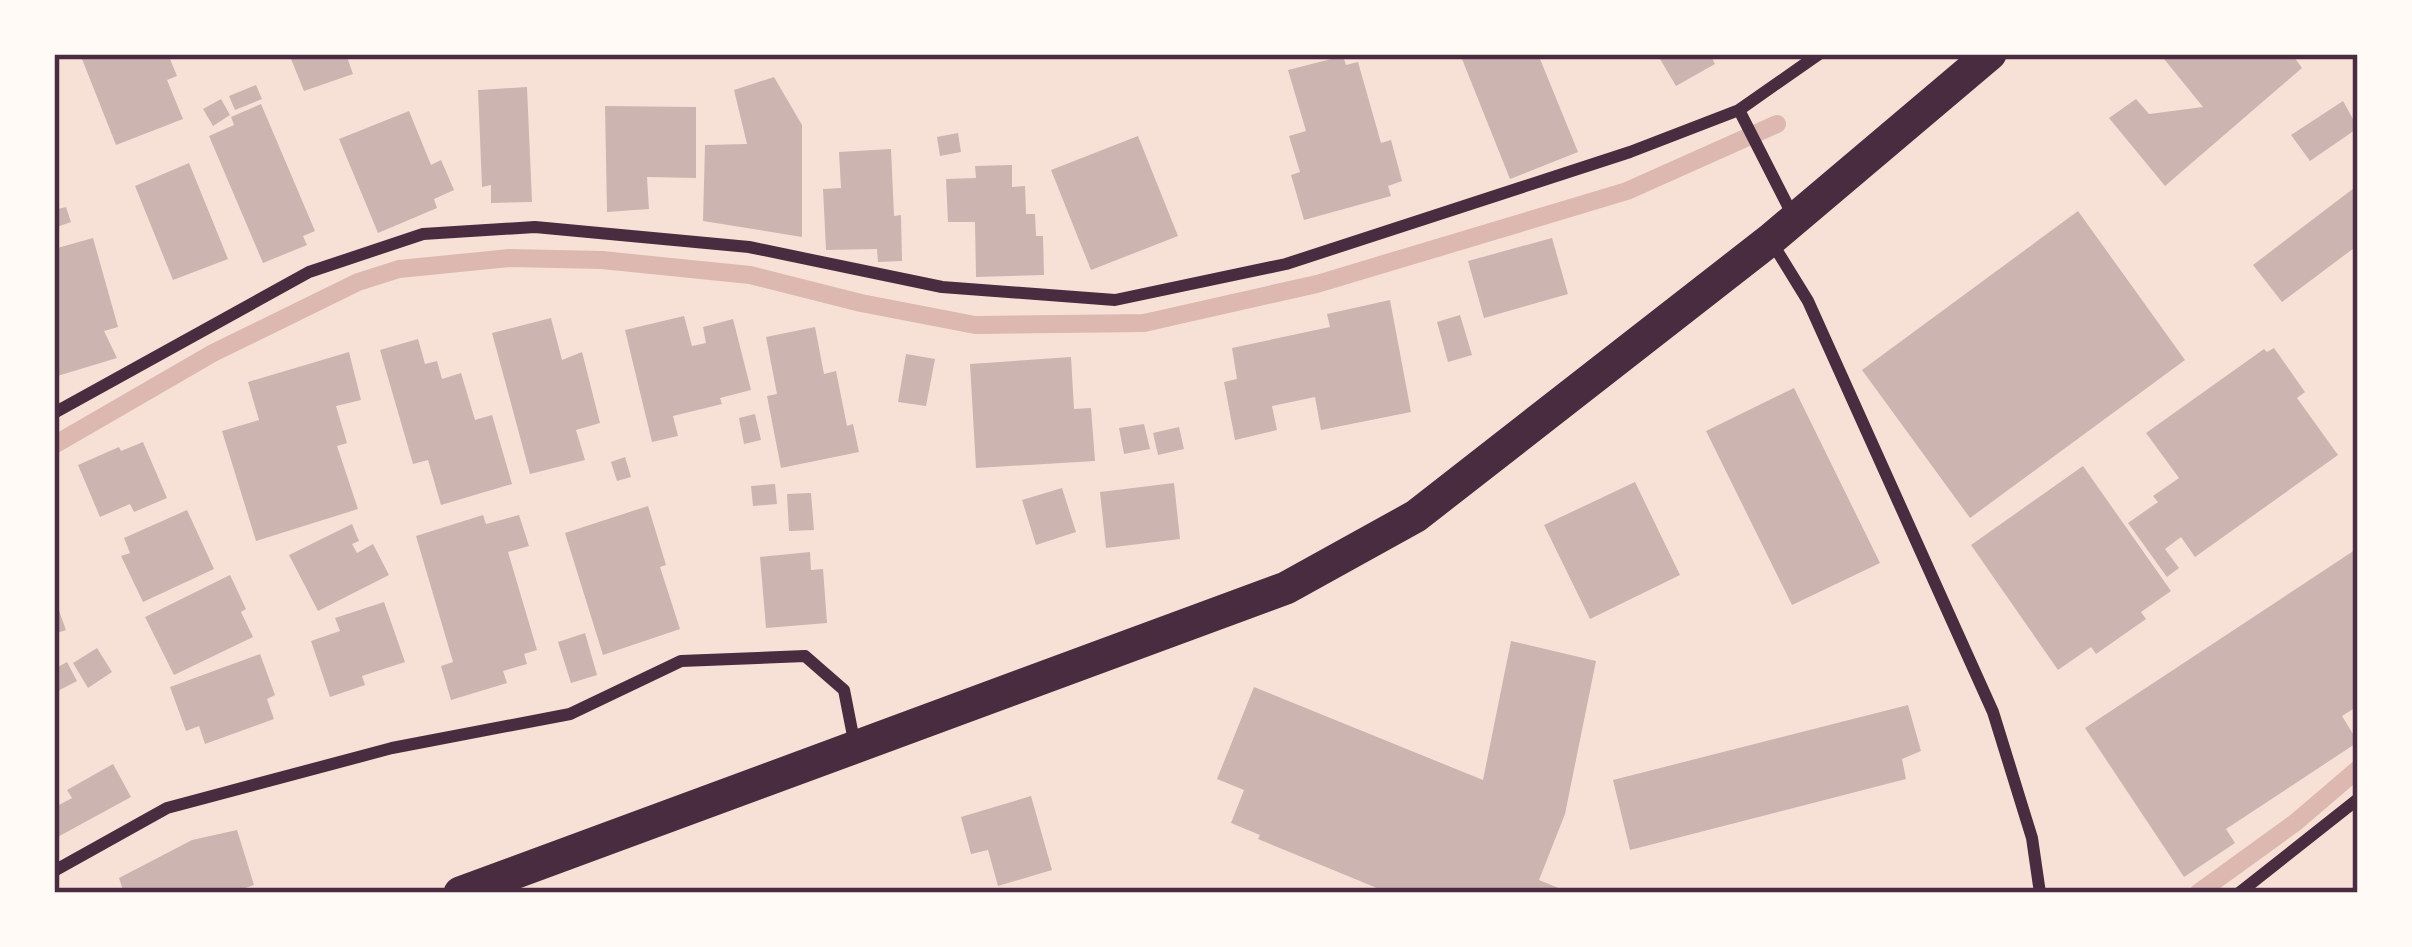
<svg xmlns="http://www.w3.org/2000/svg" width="2412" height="947" font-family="'Asap Condensed',sans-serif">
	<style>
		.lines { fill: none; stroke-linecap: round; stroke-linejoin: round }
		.stream { stroke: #dcb8b0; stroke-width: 18 }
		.building { fill: #ccb4b1 }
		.minor { stroke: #4a2c40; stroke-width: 12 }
		.trunk { stroke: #4a2c40; stroke-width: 33 }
		.neatline { fill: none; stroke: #4a2c40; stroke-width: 4.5 }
	</style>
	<rect width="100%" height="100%" fill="#f7e1d7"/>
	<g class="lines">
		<path class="stream" d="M 54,445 L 213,353 L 358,282 L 399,269 L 510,258 L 602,260 L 750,275 L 861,303 L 975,325 L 1144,323 L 1317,284 L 1627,191 L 1777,124
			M 2198,893 L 2296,822 L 2358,769"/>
	</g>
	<path class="building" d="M 80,54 L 168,54 L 177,76 L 167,80 L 183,119 L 116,145 Z
		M 289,54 L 346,54 L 353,74 L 304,91 Z
		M 1460,54 L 1538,54 L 1578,152 L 1510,179 Z
		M 1657,54 L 1710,54 L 1715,64 L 1676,86 Z
		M 2160,54 L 2292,54 L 2302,68 L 2165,186 L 2109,118 L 2136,99 L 2149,114 L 2203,107 Z
		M 1343,56 L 1346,65 L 1358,62 L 1381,143 L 1391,140 L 1402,181 L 1388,186 L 1391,196 L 1304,220 L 1291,175 L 1300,172 L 1289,136 L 1306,131 L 1288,70 Z
		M 774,77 L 802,125 L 802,237 L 703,221 L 705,145 L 747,144 L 734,90 Z
		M 256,85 L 262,99 L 235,110 L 229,96 Z
		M 527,87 L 532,202 L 491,203 L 491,185 L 482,187 L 478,90 Z
		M 221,99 L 230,115 L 213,126 L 203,109 Z
		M 2343,101 L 2358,128 L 2310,161 L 2291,135 Z
		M 261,104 L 315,231 L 303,236 L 307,245 L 263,263 L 209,136 L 234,125 L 231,117 Z
		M 605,106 L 696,107 L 696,178 L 647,177 L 649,209 L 607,212 Z
		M 409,111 L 431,165 L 441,160 L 454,190 L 434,199 L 437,208 L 378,233 L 339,139 Z
		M 958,133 L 961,152 L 940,156 L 937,137 Z
		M 1138,136 L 1178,236 L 1091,270 L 1051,170 Z
		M 891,149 L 894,216 L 901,215 L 902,261 L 878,262 L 877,249 L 826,250 L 823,189 L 841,188 L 839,152 Z
		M 189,163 L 228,259 L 173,280 L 135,186 Z
		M 1012,165 L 1012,187 L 1025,186 L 1026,214 L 1035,214 L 1036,236 L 1043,236 L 1044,275 L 976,277 L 975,222 L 948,222 L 946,179 L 976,178 L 975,166 Z
		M 2358,185 L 2358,245 L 2282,302 L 2253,265 Z
		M 66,207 L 71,222 L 54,228 L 54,210 Z
		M 2078,211 L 2185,360 L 1970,518 L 1862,370 Z
		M 93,238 L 118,327 L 104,331 L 117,358 L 54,377 L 54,249 Z
		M 1552,238 L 1568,294 L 1484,318 L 1468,261 Z
		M 1390,300 L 1411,412 L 1321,430 L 1315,397 L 1272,406 L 1277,430 L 1235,440 L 1224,382 L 1237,379 L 1232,348 L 1330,327 L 1327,314 Z
		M 1460,315 L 1472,355 L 1448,362 L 1437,322 Z
		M 684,316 L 692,346 L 706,343 L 703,327 L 733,319 L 751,390 L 720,398 L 722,404 L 673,416 L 678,436 L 652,442 L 625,330 Z
		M 551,318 L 562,360 L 582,352 L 600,423 L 576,430 L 585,460 L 530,474 L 492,333 Z
		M 815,327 L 824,374 L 836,371 L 847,426 L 853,424 L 859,452 L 781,468 L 767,396 L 777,394 L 766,337 Z
		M 418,339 L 425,364 L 437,361 L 442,379 L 461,373 L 475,420 L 492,415 L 512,484 L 441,505 L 428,460 L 413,464 L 380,350 Z
		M 2274,348 L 2305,392 L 2297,398 L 2338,455 L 2195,557 L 2181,537 L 2165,549 L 2179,568 L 2167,577 L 2128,523 L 2158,502 L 2153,496 L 2179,478 L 2146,433 L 2264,349 L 2267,352 Z
		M 349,352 L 361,400 L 336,406 L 347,443 L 337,446 L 358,509 L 256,541 L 222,431 L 259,420 L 248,382 Z
		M 906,354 L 935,359 L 926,406 L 898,402 Z
		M 1071,357 L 1074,409 L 1091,408 L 1095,461 L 976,468 L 970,364 Z
		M 1794,388 L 1880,563 L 1792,605 L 1706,431 Z
		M 755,414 L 761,440 L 744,444 L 739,418 Z
		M 1144,424 L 1150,449 L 1124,454 L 1119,428 Z
		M 1179,427 L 1184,449 L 1158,455 L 1153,433 Z
		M 143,442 L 167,498 L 134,512 L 130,504 L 100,517 L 78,465 L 119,447 L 121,451 Z
		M 625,457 L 631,477 L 617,481 L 611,462 Z
		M 2083,466 L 2171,591 L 2141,612 L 2146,619 L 2096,654 L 2091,647 L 2058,670 L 1971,545 Z
		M 1635,482 L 1680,575 L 1590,619 L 1544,525 Z
		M 1174,483 L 1180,539 L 1106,548 L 1100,492 Z
		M 775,484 L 777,504 L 753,506 L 751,486 Z
		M 1062,488 L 1076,532 L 1036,545 L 1022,500 Z
		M 811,493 L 814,530 L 789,531 L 787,494 Z
		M 648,506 L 666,565 L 660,567 L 680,629 L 603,655 L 565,533 Z
		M 187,510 L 214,569 L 143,602 L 121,556 L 130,553 L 124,538 Z
		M 483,515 L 486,524 L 519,515 L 529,546 L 508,552 L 537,650 L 524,654 L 527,664 L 503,671 L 507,683 L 451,700 L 441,666 L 453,662 L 416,536 Z
		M 352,524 L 359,541 L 352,544 L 357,553 L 373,544 L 389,575 L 318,611 L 289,555 Z
		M 2358,548 L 2358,706 L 2342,716 L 2358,742 L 2226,829 L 2235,843 L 2184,877 L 2085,728 Z
		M 810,552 L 811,570 L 823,569 L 827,623 L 766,628 L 760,557 Z
		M 230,575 L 246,609 L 241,612 L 253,637 L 174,675 L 145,617 Z
		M 54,597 L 66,630 L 54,634 Z
		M 384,602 L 405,662 L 362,676 L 365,685 L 330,697 L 311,641 L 340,631 L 335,618 Z
		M 585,633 L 597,675 L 571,683 L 558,642 Z
		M 1511,641 L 1596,661 L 1565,814 L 1539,880 L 1561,889 L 1560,893 L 1389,893 L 1258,839 L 1260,835 L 1231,823 L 1244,790 L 1217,779 L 1254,687 L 1483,780 Z
		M 97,648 L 112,672 L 88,688 L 73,663 Z
		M 260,654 L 275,695 L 267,699 L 274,719 L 205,744 L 199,726 L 186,731 L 170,687 Z
		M 67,662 L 77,681 L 54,693 L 54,669 Z
		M 1908,705 L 1921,751 L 1902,759 L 1906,779 L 1630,850 L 1613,780 Z
		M 113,764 L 131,797 L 54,839 L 54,801 L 57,806 L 72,798 L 67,790 Z
		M 1031,796 L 1052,870 L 998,886 L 988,850 L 971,854 L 961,817 Z
		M 237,830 L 254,885 L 230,893 L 124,893 L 119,878 L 192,840 Z"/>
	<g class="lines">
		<path class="minor" d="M 1739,110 L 1794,218
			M 1771,241 L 1808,301 L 1993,712 L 2032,838 L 2040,893
			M 54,413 L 309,272 L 423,234 L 535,227 L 749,247 L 942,287 L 1115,300 L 1286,264 L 1630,152 L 1739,110 L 1819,54
			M 54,871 L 167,808 L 392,748 L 570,714 L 681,661 L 805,656 L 844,690 L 855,746
			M 2239,893 L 2358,799"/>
		<path class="trunk" d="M 460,893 L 1286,588 L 1416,516 L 1770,240 L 1990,54"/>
	</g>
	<rect width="2412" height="947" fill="none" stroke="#fffaf5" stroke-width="114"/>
	<rect x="57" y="57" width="2298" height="833" class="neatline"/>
</svg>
